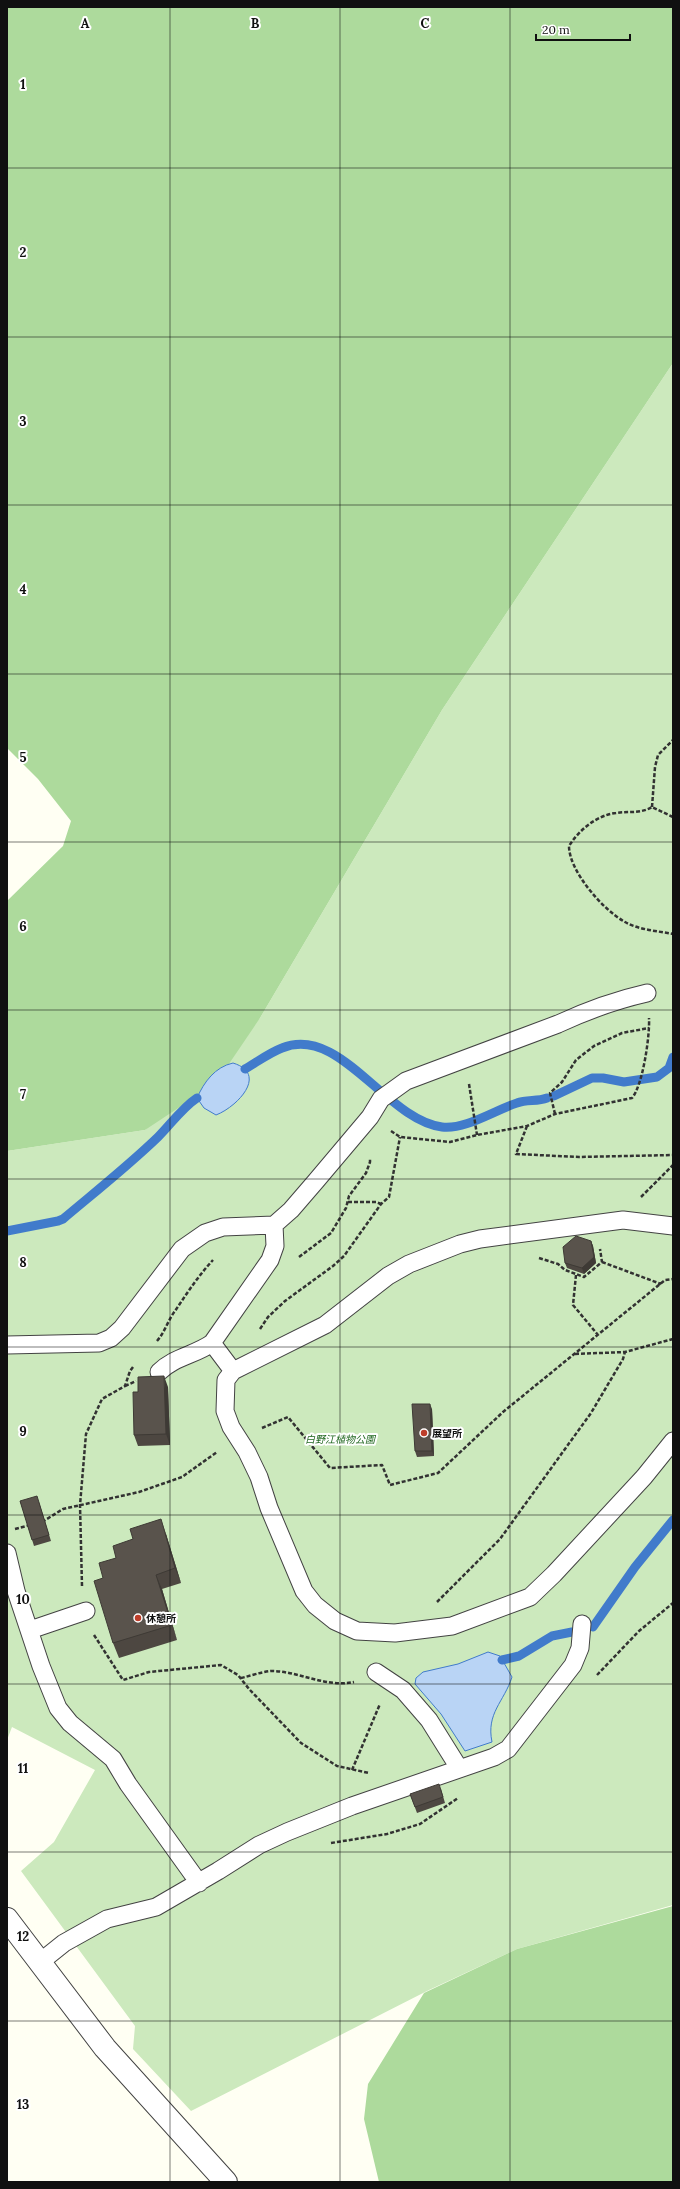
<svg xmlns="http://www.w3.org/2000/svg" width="680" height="2189" font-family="Lora,'Noto Sans JP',serif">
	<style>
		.green { fill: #cce9bd }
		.forest { fill: #adda9c }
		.water { fill: #b9d4f5; stroke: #417bcb }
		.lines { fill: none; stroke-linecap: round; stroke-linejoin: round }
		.stream { stroke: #417bcb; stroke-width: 9 }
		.service-casing { stroke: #434343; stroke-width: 19 }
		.tertiary-casing { stroke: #434343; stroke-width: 24 }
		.path { stroke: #323232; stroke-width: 2.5; stroke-dasharray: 4 2; stroke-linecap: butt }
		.service { stroke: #fff; stroke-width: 17 }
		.tertiary { stroke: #fff; stroke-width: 22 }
		.wall { fill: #4d4741 }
		.shaded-wall { fill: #3e3a35 }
		.building { fill: #59534c; stroke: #3e3a35 }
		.grid { fill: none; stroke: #101010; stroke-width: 1; stroke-opacity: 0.55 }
		.poi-dot { fill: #be3e2a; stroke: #fff; stroke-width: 1.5 }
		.labels { text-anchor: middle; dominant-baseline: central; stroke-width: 4; stroke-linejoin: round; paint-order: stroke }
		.poi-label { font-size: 10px; font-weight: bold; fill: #101010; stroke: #fff; text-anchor: start }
		.park-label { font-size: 10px; font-style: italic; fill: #226821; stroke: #fff }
		.grid-label { font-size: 13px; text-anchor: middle; font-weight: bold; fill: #101010; stroke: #fff; stroke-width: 4; stroke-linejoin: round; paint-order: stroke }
	</style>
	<rect width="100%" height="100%" fill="#fffff3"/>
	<path class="green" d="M 673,363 L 673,1905 L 517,1949 L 429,1990 L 191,2111 L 133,2049 L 135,2026 L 21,1871 L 54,1842 L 95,1770 L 12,1727 L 7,1740 L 7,1151 L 145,1130 L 260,1018 L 442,710 Z"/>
	<path class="forest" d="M 7,7 L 673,7 L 673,363 L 442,710 L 260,1018 L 216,1083 L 145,1130 L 7,1151 L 7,901 L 63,846 L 71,821 L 38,779 L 7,748 Z
		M 673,1906 L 673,2182 L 379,2182 L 364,2119 L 368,2084 L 424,1993 L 517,1949 Z"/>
	<path class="water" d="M 233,1063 C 269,1074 237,1107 216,1115 L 204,1108 L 197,1098 C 204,1082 215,1067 233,1063 Z
		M 488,1652 L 500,1656 L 512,1677 C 504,1702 486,1713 492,1742 L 465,1751 L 441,1714 L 415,1684 L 416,1678 L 423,1672 L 458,1664 Z"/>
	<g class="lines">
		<path class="stream" d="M 245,1069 C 257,1062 269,1053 282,1048 C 340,1024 386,1120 442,1127 C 465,1130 495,1110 517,1103 C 527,1099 537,1102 547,1098
			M 554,1096 L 592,1078 L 603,1078 L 624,1082 L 657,1077 L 669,1068 L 673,1057
			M 7,1231 L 58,1221 L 63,1219 C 95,1192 128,1166 158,1137 C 171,1124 182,1108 197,1098
			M 589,1626 L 593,1627 L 635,1567 L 673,1520
			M 502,1660 L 519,1656 L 552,1636 L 572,1632"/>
		<defs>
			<path id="service" d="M 673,1226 L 623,1220 L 480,1239 L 460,1244 L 409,1264 L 388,1276 L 325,1325 L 233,1371 L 226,1380 L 225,1411 L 231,1427 L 247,1452 L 259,1477 L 269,1508 L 304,1591 L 315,1605 L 335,1621 L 357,1631 L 395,1633 L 452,1626 L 530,1597 L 554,1574 L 644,1477 L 673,1441
				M 7,1345 L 99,1343 L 111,1338 L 122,1328 L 182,1249 L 205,1233 L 223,1227 L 274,1225 L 291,1210 L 316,1181 L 370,1117 L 381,1099 L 406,1081 L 558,1024 C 586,1011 616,1000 647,993
				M 233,1371 L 212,1343 L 270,1260 L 275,1246 L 274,1225
				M 159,1372 C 174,1357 195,1355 212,1343
				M 7,1553 L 16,1591 L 41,1666 L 58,1708 L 70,1723 L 113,1759 L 128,1784 L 199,1883
				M 30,1630 L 86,1611
				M 376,1672 L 403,1690 L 429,1720 L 459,1768
				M 39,1963 L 64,1943 L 107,1919 L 156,1907 L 218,1871 L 259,1845 L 287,1832 L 352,1806 L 494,1757 L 508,1749 L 573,1665 L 580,1648 L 582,1624"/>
			<path id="tertiary" d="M 7,1919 L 105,2048 L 226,2182"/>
		</defs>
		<use href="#service" class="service-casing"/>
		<use href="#tertiary" class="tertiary-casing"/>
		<path class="path" d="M 652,807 L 655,767 L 658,755 L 673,740
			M 673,817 L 652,807 C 640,814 629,811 616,813 C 597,815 579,830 569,846 C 569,871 603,910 625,922 C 639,930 658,931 673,934
			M 469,1084 L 477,1135
			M 555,1114 L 550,1093 L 562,1082 L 576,1060 L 594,1046 L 622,1033 L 649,1028
			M 527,1126 L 516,1154 L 579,1157 L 673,1155
			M 391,1131 L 400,1137 L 450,1142 L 477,1135 L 527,1126 L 555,1114 L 632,1098 C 643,1085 650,1035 649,1018
			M 641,1197 L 673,1165
			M 348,1202 L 376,1202 L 381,1204
			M 299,1257 L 331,1233 L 346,1208 L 349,1196 L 366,1173 L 370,1162 L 370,1158
			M 539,1258 L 558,1264 L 565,1270 L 584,1277 L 602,1262 L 600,1249
			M 602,1262 L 661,1284
			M 576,1275 L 573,1305 L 598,1335
			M 260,1329 L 268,1317 L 285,1301 L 333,1266 L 344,1256 L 381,1204 L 389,1197 L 400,1137
			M 157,1341 C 165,1332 168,1320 175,1311 C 187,1293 199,1275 213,1260
			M 575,1354 L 625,1352 L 673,1339
			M 125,1386 L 136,1381
			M 262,1428 L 288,1417 L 330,1468 L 382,1465 L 390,1485 L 438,1473 L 503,1412 L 665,1280 L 673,1279
			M 42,1522 L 63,1509 L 139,1492 L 182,1477 L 217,1452
			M 15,1529 L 30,1525
			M 82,1586 L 80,1505 L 86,1434 L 102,1399 L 125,1386 L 130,1371 L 133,1367
			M 437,1602 L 500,1539 L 591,1413 L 623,1359 L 625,1352
			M 94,1635 L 123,1680 L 149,1672 L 221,1665 L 238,1675 L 249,1689 L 301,1743 L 337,1766 L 369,1773
			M 597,1675 L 639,1631 L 673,1603
			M 241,1678 C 250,1676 261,1672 271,1671 C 299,1671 326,1688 354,1682
			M 352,1770 L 380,1704
			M 331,1843 L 387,1834 L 420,1824 L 458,1798"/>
		<use href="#service" class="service"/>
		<use href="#tertiary" class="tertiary"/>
	</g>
	<path class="wall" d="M 591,1241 L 593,1246 L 596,1263 L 584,1274 L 567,1268 L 565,1263 Z
		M 168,1387 L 170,1445 L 138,1446 L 134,1435 L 138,1392 Z
		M 432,1409 L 434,1456 L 417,1457 L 415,1451 Z
		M 20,1501 L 39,1502 L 51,1541 L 34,1546 Z
		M 166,1534 L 181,1583 L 162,1589 L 177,1640 L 119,1658 L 113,1643 L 103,1578 L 116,1558 L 133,1539 Z
		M 441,1789 L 445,1803 L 417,1813 L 410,1794 Z"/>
	<path class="shaded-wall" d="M 591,1241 L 593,1246 L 596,1263 L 584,1274 L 582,1268 Z
		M 164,1376 L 168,1387 L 170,1445 L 166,1434 Z
		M 430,1404 L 432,1409 L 434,1456 L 432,1451 Z
		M 161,1519 L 166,1534 L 181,1583 L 175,1568 Z
		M 156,1575 L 162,1589 L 177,1640 L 172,1625 Z"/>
	<path class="building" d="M 576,1236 L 591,1241 L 594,1257 L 582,1268 L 565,1263 L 563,1247 Z
		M 164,1376 L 166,1434 L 134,1435 L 133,1392 L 138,1392 L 138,1377 Z
		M 412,1404 L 430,1404 L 432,1451 L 415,1451 Z
		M 37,1496 L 49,1535 L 32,1540 L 20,1501 Z
		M 161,1519 L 175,1568 L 156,1575 L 172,1625 L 113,1643 L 94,1581 L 103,1578 L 99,1563 L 116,1558 L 113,1546 L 133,1539 L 130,1529 Z
		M 439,1784 L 443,1797 L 415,1807 L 410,1794 Z"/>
	<path class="grid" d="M 170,7 L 170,2182M 340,7 L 340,2182M 510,7 L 510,2182M 7,168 L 673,168M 7,337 L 673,337M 7,505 L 673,505M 7,674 L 673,674M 7,842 L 673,842M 7,1010 L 673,1010M 7,1179 L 673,1179M 7,1347 L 673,1347M 7,1515 L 673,1515M 7,1684 L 673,1684M 7,1852 L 673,1852M 7,2021 L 673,2021"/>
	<g class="poi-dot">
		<circle cx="424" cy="1433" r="4"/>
		<circle cx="138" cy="1618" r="4"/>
	</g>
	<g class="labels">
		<g class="poi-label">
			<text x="432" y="1433">展望所</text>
			<text x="146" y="1618">休憩所</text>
		</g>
		<g class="park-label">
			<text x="340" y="1439">白野江植物公園</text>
		</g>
	</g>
	<g class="grid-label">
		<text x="85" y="28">A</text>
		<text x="255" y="28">B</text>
		<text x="425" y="28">C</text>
		<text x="23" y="89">1</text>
		<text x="23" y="257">2</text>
		<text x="23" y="426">3</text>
		<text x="23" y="594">4</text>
		<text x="23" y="762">5</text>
		<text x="23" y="931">6</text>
		<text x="23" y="1099">7</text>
		<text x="23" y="1267">8</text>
		<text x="23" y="1436">9</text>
		<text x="23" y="1604">10</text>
		<text x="23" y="1773">11</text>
		<text x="23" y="1941">12</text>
		<text x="23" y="2109">13</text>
	</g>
	<rect width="680" height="2189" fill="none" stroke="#101010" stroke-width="16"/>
	<path d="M536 34v6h94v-6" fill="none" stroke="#101010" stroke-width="2"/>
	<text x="542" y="34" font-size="12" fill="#101010" stroke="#ffffff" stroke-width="3" paint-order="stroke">20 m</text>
</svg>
